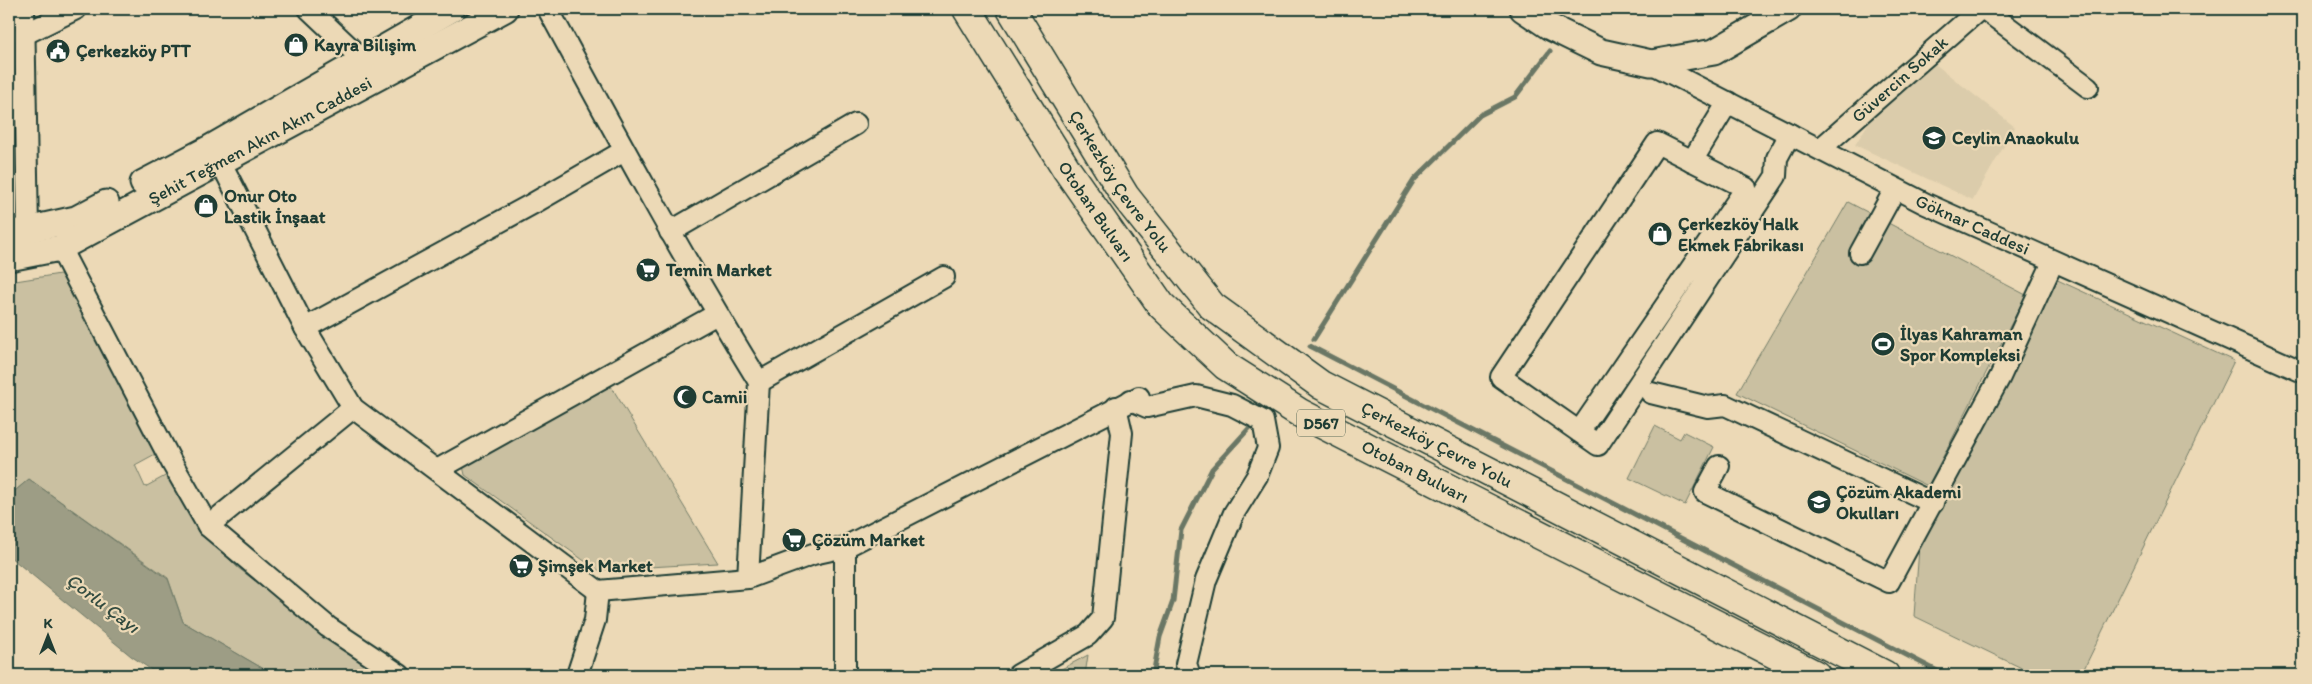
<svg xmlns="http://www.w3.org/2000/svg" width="2312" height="684" font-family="Itim,sans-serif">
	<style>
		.built { fill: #dbccab }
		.green { fill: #cac0a1; stroke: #747e6a }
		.water { fill: #9d9d85; stroke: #6b7765 }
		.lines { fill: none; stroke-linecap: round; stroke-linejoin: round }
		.stream { stroke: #6b7765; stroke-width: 5 }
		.minor-casing { stroke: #1f3d34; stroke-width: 24 }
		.major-casing { stroke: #1f3d34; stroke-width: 29 }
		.highway-casing { stroke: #1f3d34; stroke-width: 31 }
		.minor { stroke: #ecd9b6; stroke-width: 20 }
		.major { stroke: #ecd9b6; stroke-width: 25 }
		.highway { stroke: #ecd9b6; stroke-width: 28 }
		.labels { text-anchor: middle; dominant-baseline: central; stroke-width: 4.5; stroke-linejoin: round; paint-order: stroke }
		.shield { fill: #ecd9b6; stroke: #5c6c5b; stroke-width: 1 }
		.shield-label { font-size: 16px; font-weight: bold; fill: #1f3d34 }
		.poi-label { font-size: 18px; font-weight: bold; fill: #1f3d34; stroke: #ecd9b6; text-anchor: start }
		.street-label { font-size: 18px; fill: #1f3d34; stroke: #ecd9b6 }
		.water-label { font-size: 19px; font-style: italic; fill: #324b40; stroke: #ecd9b6 }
	</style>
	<rect width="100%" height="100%" fill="#ecd9b6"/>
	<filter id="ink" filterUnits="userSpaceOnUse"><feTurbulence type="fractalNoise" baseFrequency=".02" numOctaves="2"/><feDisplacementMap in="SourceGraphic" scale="10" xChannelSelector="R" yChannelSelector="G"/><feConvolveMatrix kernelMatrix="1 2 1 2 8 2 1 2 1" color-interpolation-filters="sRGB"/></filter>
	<g filter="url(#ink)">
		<path class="built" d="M 1935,64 L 2015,127 L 1973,200 L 1855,145 L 1871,119 Z"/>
		<path class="green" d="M 9,9 L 15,10 L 12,187 L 9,191 Z
			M 1848,202 L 2026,295 L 1928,486 L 1737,393 Z
			M 60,274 L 83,309 L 149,442 L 157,453 L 135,465 L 145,487 L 167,475 L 199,528 L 237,567 L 378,675 L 274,675 L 183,622 L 168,578 L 29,479 L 9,496 L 9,282 Z
			M 2051,277 L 2234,361 L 2081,675 L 2036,675 L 1914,616 L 1919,548 Z
			M 611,386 L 718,563 L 597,570 L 465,475 L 463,466 Z
			M 1655,426 L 1680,439 L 1684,432 L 1714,447 L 1685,505 L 1629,478 Z
			M 1088,655 L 1085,675 L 1050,675 Z"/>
		<path class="water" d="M 29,479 L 168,579 L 183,622 L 274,675 L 159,675 L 131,656 L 9,556 L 9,496 Z"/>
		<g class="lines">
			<path class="stream" d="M 1314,339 L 1414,180 L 1480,115 L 1515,97 L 1550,51
				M 1310,346 L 1945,675
				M 1153,675 L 1160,637 L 1173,601 L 1181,530 L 1212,469 L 1253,424"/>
			<defs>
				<g id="minor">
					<path d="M 24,9 L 28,230"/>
					<path d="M 309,9 L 364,61"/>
					<path d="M 548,9 C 616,135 684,260 759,382 L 944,277"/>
					<path d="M 1984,9 L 2088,87"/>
					<path d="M 23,35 L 76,9"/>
					<path id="s1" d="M 1651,63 L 1926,204 L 2303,372"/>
					<path id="s2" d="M 1820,149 L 1980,9"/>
					<path d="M 1692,161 L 1728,102"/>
					<path d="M 221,163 L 305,328 L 353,408 L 598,591 L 748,578 L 759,382"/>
					<path d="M 670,232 L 856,124"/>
					<path d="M 60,248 L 172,463 L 208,526 L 328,627 L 400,675"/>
					<path d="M 1860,253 L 1895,189"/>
					<path d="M 305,328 L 534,203 L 624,151"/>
					<path d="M 1651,393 L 1708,407 L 1725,405 L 1933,503"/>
					<path d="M 1131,400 L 1147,407 L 1196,396 L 1232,405 L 1263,421 L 1268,448 L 1257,476 L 1234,513 L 1206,580 L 1186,664 L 1190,675"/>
					<path d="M 1579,432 L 1746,188 L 1657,143 L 1501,377 L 1598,445 L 1776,176 L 1777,158 L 1790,134"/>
					<path d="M 1719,466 L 1705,492 L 1889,582 L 2000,377 L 2053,262"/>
					<path d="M 437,470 L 717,314"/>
					<path d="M 208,526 L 353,408"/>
					<path d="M 748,578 L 813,554 L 845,547 L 1139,397"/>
					<path d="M 577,675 L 595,620 L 598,591"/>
					<path d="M 845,675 L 845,547"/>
					<path d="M 1018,675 L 1088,635 L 1103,618 L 1122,433 L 1116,407"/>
				</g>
				<g id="major">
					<path d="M 1523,9 L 1550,27 L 1601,52 L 1651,63 L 1714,52 L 1788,9"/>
					<path d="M 143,183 L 210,148 L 452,9"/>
					<path d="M 9,234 L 76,219 L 106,203"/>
					<path id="s3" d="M 9,258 L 60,248 L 505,9"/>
				</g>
				<g id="highway">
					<path id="s4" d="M 967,9 L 1067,170 L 1161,305 L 1226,366 L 1300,413 L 1816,675"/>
					<path id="s5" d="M 1011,9 L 1125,196 L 1212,306 L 1321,385 L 1885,675"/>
				</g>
			</defs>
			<use href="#minor" class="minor-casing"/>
			<use href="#major" class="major-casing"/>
			<use href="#highway" class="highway-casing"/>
			<use href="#minor" class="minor"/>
			<use href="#major" class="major"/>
			<use href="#highway" class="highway"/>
		</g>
	</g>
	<defs>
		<symbol id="shop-disc" viewBox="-11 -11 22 22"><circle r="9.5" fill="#1f3d34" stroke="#ecd9b6"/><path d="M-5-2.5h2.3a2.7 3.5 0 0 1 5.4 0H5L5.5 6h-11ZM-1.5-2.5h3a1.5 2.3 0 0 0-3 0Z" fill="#fff"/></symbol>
		<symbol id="civic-disc" viewBox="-11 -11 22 22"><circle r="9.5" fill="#1f3d34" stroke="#ecd9b6"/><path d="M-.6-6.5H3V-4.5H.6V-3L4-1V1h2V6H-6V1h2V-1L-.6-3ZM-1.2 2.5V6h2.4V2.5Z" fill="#fff"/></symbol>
		<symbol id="school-disc" viewBox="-11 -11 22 22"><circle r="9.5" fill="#1f3d34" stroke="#ecd9b6"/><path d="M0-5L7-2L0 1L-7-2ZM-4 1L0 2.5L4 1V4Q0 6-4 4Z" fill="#fff"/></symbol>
		<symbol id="supermarket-disc" viewBox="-11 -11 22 22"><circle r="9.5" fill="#1f3d34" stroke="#ecd9b6"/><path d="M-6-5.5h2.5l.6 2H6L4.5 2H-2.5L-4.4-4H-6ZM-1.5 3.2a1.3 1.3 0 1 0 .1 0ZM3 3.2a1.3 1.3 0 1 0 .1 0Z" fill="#fff"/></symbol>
		<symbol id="stadium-disc" viewBox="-11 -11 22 22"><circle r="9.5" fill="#1f3d34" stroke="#ecd9b6"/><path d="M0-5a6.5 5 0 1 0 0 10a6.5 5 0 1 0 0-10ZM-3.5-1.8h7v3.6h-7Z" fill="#fff"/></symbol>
		<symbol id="mosque-disc" viewBox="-11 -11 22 22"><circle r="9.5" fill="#1f3d34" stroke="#ecd9b6"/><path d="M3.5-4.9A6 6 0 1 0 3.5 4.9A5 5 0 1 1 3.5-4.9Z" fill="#fff"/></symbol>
	</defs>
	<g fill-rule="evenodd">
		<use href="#shop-disc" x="282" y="31" width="28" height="28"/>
		<use href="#civic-disc" x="44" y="37" width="28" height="28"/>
		<use href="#school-disc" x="1920" y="124" width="28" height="28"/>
		<use href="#shop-disc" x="192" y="192" width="28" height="28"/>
		<use href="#shop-disc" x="1646" y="220" width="28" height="28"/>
		<use href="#supermarket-disc" x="634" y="256" width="28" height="28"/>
		<use href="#stadium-disc" x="1869" y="330" width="28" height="28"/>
		<use href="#mosque-disc" x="671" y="383" width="28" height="28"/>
		<use href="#school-disc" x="1805" y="488" width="28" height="28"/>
		<use href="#supermarket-disc" x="780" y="526" width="28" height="28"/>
		<use href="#supermarket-disc" x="507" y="552" width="28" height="28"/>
	</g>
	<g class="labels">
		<rect class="shield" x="1297" y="409.5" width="48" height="27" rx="4"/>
		<g class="shield-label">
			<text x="1321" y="423">D567</text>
		</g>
		<g class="poi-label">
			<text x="314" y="45">Kayra Bilişim</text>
			<text x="76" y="51">Çerkezköy PTT</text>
			<text x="1952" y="138">Ceylin Anaokulu</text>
			<text x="224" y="196">Onur Oto<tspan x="224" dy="21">Lastik İnşaat</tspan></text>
			<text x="1678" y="224">Çerkezköy Halk<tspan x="1678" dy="21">Ekmek Fabrikası</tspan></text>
			<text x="666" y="270">Temin Market</text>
			<text x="1900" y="334">İlyas Kahraman<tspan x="1900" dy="21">Spor Kompleksi</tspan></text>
			<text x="702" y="397">Camii</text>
			<text x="1836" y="492">Çözüm Akademi<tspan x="1836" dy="21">Okulları</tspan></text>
			<text x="812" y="540">Çözüm Market</text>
			<text x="538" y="566">Şimşek Market</text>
		</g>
		<g class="street-label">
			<text stroke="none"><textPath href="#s2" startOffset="106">Güvercin Sokak</textPath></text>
			<text stroke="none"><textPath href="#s3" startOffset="279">Şehit Teğmen Akın Akın Caddesi</textPath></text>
			<text stroke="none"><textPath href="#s5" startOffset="204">Çerkezköy Çevre Yolu</textPath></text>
			<text stroke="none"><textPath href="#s4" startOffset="240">Otoban Bulvarı</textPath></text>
			<text stroke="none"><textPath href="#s1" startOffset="360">Göknar Caddesi</textPath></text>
			<text stroke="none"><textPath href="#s5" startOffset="624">Çerkezköy Çevre Yolu</textPath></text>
			<text stroke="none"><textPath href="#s4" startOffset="660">Otoban Bulvarı</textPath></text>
		</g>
		<g class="water-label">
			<text transform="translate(103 603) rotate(37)">Çorlu Çayı</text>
		</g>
	</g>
	<rect width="2312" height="684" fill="none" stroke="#ecd9b6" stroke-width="30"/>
	<rect x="15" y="15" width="2282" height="654" fill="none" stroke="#1f3d34" stroke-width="2" filter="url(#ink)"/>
	<g transform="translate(48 636)" stroke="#ecd9b6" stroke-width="4" paint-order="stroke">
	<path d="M0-4L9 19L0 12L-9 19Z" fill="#1f3d34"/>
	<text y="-8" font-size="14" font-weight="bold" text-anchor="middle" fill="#1f3d34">K</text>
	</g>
</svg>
